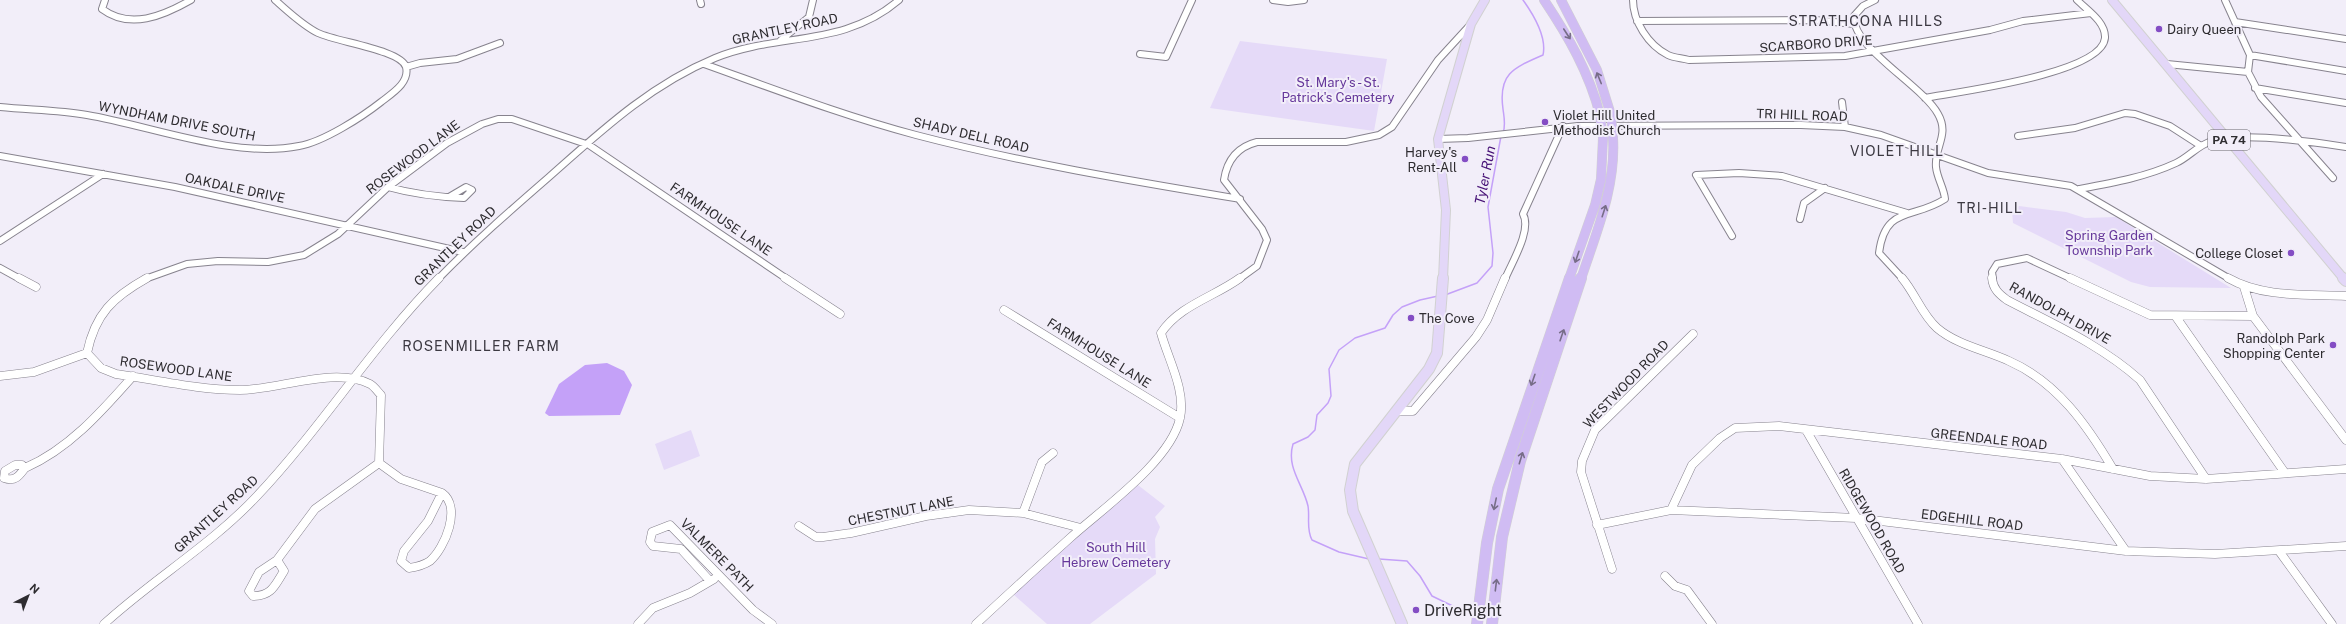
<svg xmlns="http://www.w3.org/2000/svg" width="2346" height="624" font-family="'Public Sans',sans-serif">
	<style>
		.green { fill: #e5daf8 }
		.water { fill: #c4a1f8 }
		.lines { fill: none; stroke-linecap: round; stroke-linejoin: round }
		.stream { stroke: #c4a1f8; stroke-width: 1.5 }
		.minor-far1-casing { stroke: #87838e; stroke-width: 8 }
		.minor-casing { stroke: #87838e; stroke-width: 9 }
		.major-far1-casing { stroke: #d1d1d1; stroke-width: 10 }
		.major-casing { stroke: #d1d1d1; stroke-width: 12 }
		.highway-far1-casing { stroke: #d1d1d1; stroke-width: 10 }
		.highway-casing { stroke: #d1d1d1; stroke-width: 12 }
		.minor-far1 { stroke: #fff; stroke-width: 6 }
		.minor { stroke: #fff; stroke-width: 8 }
		.major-far1 { stroke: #e3d7f8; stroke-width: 8 }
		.major { stroke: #e3d7f8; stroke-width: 10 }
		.highway-far1 { stroke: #d0bcf3; stroke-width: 9 }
		.highway { stroke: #d0bcf3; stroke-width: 11 }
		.highway-bridge-casing { stroke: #d1d1d1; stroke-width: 10; stroke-linecap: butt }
		.highway-bridge { stroke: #d0bcf3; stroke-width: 9 }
		.oneway { stroke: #776d88 }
		.poi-dot { fill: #844dc4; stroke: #f2eef9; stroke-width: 1.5 }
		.labels { text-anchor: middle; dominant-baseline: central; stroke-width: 4; stroke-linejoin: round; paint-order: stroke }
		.shield { fill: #f2eef9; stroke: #69666c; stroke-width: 1 }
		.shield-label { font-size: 12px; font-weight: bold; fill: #2e2c30 }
		.street-label { font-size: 13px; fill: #2e2c30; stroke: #f2eef9 }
		.poi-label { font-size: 13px; fill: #2e2c30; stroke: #f2eef9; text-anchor: start }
		.park-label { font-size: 13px; fill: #66389b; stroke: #f2eef9 }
		.neighbourhood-label { font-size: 14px; letter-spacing: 1px; fill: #3c3942; stroke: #f2eef9 }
		.water-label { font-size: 14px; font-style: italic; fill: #450f75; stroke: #f2eef9 }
		.near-poi-label { font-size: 16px; fill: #2e2c30; stroke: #f2eef9; text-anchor: start }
	</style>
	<rect width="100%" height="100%" fill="#f2eef9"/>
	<path class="green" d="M 1240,41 L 1387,59 L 1374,131 L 1210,108 Z
		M 2019,206 L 2066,212 L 2085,218 L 2116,217 L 2231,288 L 2150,287 L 2131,282 L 2013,223 L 2012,211 Z
		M 691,430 L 700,456 L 664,470 L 655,444 Z
		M 1134,482 L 1165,506 L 1155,517 L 1160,527 L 1155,539 L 1156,574 L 1090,624 L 1047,624 L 1013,594 Z"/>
	<path class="water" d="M 607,363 L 624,371 L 632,385 L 620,415 L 549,416 L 545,413 L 559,384 L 585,365 Z"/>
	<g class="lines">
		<path class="stream" d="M 1503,133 C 1506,125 1504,117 1503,109 C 1498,74 1513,68 1543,55 C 1547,37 1533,14 1523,0
			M 1445,295 L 1477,283 L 1492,266 L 1493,253 L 1488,207 L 1501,136
			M 1369,559 L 1339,552 L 1312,540 C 1306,529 1310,518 1308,506 C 1303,484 1286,468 1293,444 L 1308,437 L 1315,430 L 1317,415 L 1328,403 L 1331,396 L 1329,369 L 1339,350 L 1355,338 L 1385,328 L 1393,315 L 1402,307 L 1420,300 L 1438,296
			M 1379,559 L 1407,561 L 1420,576 L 1432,596 L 1463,611"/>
		<defs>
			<path id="minor-far1" d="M 105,0 L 102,9 C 130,30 163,16 191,0
				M 700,0 L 701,4
				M 1273,0 L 1288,2 L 1304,0
				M 1633,0 C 1633,21 1648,45 1668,55 C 1674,58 1682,58 1689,60 L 1845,56 L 1990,30 L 2023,21 L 2091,13
				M 1875,0 L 1863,6 L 1854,16 C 1851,47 1922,85 1938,114 C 1950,135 1934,147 1936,167 C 1937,178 1944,188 1945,199 C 1913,220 1885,205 1879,253 L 1903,279
				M 2225,0 L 2250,55 L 2248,72 L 2261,97 L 2333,178
				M 1637,21 L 1815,20 L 1854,24
				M 2235,22 L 2346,39
				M 781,40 L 809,17 L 813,0
				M 1140,54 L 1166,57 L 1192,0
				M 2250,55 L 2346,71
				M 704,64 C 774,89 844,116 916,135 C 1023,163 1132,181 1240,199
				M 2167,64 L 2248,72
				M 406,67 L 420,63 L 457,59 L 500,43
				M 2255,88 L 2346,103
				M 1925,98 C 1956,92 2102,74 2105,38 C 2106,22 2087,10 2077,0
				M 1842,102 L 1845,127
				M 0,107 C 29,110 59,110 87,115 C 152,126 234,159 299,146 C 323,142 362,117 381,102 C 391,94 410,83 406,67 C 401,50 337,42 318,33 C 302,25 289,12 275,0
				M 2018,136 L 2075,128 L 2125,113 L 2135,114 L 2170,126 L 2201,146
				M 1438,139 L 1468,138 L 1578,126 L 1801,125 L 1845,127 L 1881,135 L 1988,173 L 2071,186 L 2230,279
				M 0,156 L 175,187 L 463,252
				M 388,187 C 413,194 438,197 464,198 L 472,190 L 466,187 L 449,197
				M 2079,189 C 2112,183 2146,177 2176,163 C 2189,157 2198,145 2212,141 C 2242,132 2314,142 2346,147
				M 1800,219 L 1804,203 L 1825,188
				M 1732,236 L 1696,175 L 1739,173 L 1782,176 L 1907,213
				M 0,241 L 103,174
				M 0,268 L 20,279
				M 145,279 L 187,264 L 218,261 L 268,262 L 304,255 L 338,234 L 388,187 L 447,143 L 482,124 L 498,119 L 512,119 L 589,145 L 787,279
				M 438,279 C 473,243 511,210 549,177 C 601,131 650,85 715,58 C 779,32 843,48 899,0
				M 1239,279 L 1257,266 L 1267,240 L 1262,229 L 1224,180 C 1227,160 1237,147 1257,142 L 1346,142 L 1379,135 L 1392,127 L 1438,60 L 1471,24
				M 1505,279 C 1512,262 1532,230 1523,214 L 1563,126
				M 1993,279 L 1992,272 L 1997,264 L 2027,258 L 2072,279"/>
			<path id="minor" d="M 19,278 L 36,287
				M 147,278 C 113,297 95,314 87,353 L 101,368 L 116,374 C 157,380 199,390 240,390 C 279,390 334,366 370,384 C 374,386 378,392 381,395 L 379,463 L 401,479 L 442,493
				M 785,278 L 840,314
				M 1902,278 C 1915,293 1922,315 1937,328 C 1957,345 1985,350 2009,361 C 2057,382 2087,425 2113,469
				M 1992,278 C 1993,289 1999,294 2007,300 C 2053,324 2101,345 2140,380 L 2206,479
				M 2070,278 L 2150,315 L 2253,316
				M 2228,278 C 2263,298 2307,294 2346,296
				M 2244,287 L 2253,316 L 2346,440
				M 1004,310 L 1180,418
				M 2176,317 L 2285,473
				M 0,376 L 34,372 L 87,353
				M 1397,411 L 1413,411 L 1476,337 L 1487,320 L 1505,278
				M 1806,430 L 1918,624
				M 2062,459 L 2126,551
				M 15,465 L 22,465 L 25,468 C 19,476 15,482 4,478 L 5,471 Z
				M 25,468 C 69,449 102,411 133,376
				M 442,493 C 462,507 445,548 430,561 C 424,565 416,567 409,568 L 401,561 L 404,551 L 428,521 Z
				M 1671,510 L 1692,465 L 1720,438 L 1735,428 L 1779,426 L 2062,459 L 2150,476 L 2206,479 L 2346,469
				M 1023,513 L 1042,462 L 1053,453
				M 1597,525 L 1671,510 L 1856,518 L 2126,551 L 2215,554 L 2346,546
				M 799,526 L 816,537 L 823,537 L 851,533 L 926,516 L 969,510 L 1023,513 L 1081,528
				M 2279,551 L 2332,624
				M 277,560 L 284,571 C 275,585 272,596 253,596 L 249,591 L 259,572 Z
				M 277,560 L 315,509 L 379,463
				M 1612,569 L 1581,472 L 1582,461 L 1595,430 L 1693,334
				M 1665,576 L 1675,586 L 1687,590 L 1712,624
				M 710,581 L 681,549 L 653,546 L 650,542 L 652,532 L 670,525 L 753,610 L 772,624
				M 104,624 C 153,579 211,545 257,496 C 322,427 372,346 439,278
				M 638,624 L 653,608 L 690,593 L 714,579
				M 976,624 C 1007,595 1039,566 1070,538 C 1102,509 1171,461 1180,418 C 1186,390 1168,359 1161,333 C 1180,305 1214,297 1240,278"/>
			<path id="major-far1" d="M 2112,0 L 2344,279
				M 1443,279 L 1446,210 L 1438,139 L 1471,24 L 1485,0"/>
			<path id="major" d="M 2343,278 L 2346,281
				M 1402,624 L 1353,511 L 1350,490 L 1355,464 L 1429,369 L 1437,353 L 1443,278"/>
			<path id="highway-far1" d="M 1544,0 C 1568,36 1589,72 1600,115
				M 1561,0 L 1597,70 L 1611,115
				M 1569,279 L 1595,205 L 1601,179 L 1603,138
				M 1581,279 C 1596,233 1616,188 1613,138"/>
			<path id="highway" d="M 1477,624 L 1487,543 L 1498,489 L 1570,278
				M 1492,624 L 1502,537 L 1520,461 L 1581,278"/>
		</defs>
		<use href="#minor-far1" class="minor-far1-casing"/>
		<use href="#minor" class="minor-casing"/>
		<use href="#major-far1" class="major-far1-casing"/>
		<use href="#major" class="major-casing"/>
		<use href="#highway-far1" class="highway-far1-casing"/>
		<use href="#highway" class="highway-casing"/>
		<use href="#minor-far1" class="minor-far1"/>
		<use href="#minor" class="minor"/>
		<use href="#major-far1" class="major-far1"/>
		<use href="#major" class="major"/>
		<use href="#highway-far1" class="highway-far1"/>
		<use href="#highway" class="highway"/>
		<defs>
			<path id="highway-bridge" d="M 1600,115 L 1603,138
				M 1611,115 L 1613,138"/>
		</defs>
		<use href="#highway-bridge" class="highway-bridge-casing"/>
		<use href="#highway-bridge" class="highway-bridge"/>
	</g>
	<defs><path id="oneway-shaft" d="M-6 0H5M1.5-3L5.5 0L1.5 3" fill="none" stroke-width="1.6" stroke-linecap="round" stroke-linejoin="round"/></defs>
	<g class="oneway">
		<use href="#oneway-shaft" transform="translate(1567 34) rotate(57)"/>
		<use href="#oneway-shaft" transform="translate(1599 78) rotate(-112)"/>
		<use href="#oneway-shaft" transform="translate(1604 211) rotate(-72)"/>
		<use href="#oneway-shaft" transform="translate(1577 257) rotate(109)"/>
		<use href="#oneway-shaft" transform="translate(1562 335) rotate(-71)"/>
		<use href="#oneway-shaft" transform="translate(1533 380) rotate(109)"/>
		<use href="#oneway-shaft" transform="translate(1521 458) rotate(-73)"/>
		<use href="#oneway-shaft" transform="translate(1495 504) rotate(102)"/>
		<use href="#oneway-shaft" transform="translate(1496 585) rotate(-83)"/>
	</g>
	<g class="poi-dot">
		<circle cx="2159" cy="29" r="4"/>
		<circle cx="1545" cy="122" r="4"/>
		<circle cx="1465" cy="159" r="4"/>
		<circle cx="2291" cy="253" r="4"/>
		<circle cx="1411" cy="318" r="4"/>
		<circle cx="2333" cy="345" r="4"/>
		<circle cx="1416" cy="610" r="4"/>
	</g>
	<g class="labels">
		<rect class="shield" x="2208" y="130" width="42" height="20" rx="3"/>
		<g class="shield-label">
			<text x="2229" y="140">PA 74</text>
		</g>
		<g class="street-label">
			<text transform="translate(785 29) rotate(-12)">GRANTLEY ROAD</text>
			<text transform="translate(1816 44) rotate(-4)">SCARBORO DRIVE</text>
			<text transform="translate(1802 115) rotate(2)">TRI HILL ROAD</text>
			<text transform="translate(177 121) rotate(11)">WYNDHAM DRIVE SOUTH</text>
			<text transform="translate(971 135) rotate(13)">SHADY DELL ROAD</text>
			<text transform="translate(413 157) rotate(-37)">ROSEWOOD LANE</text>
			<text transform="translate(235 188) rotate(12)">OAKDALE DRIVE</text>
			<text transform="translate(721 219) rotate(34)">FARMHOUSE LANE</text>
			<text transform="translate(455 246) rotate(-44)">GRANTLEY ROAD</text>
			<text transform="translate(2060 313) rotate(29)">RANDOLPH DRIVE</text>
			<text transform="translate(1099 353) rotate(32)">FARMHOUSE LANE</text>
			<text transform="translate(176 369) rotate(8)">ROSEWOOD LANE</text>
			<text transform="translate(1626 384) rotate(-46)">WESTWOOD ROAD</text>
			<text transform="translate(1989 439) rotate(6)">GREENDALE ROAD</text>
			<text transform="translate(901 511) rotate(-11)">CHESTNUT LANE</text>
			<text transform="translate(216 514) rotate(-42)">GRANTLEY ROAD</text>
			<text transform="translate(1972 520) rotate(7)">EDGEHILL ROAD</text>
			<text transform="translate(1872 521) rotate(60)">RIDGEWOOD ROAD</text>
			<text transform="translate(717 555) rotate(45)">VALMERE PATH</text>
		</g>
		<g class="poi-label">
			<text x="2167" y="29">Dairy Queen</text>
			<text x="1553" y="115">Violet Hill United<tspan x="1553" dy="15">Methodist Church</tspan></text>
			<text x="1457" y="152" text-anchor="end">Harvey's<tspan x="1457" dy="15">Rent-All</tspan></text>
			<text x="2283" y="253" text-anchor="end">College Closet</text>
			<text x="1419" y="318">The Cove</text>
			<text x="2325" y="338" text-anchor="end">Randolph Park<tspan x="2325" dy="15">Shopping Center</tspan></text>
		</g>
		<g class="park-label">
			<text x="1338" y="82">St. Mary's - St.<tspan x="1338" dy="15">Patrick's Cemetery</tspan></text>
			<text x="2109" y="235">Spring Garden<tspan x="2109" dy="15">Township Park</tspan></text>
			<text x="1116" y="547">South Hill<tspan x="1116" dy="15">Hebrew Cemetery</tspan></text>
		</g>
		<g class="neighbourhood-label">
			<text x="1866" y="21">STRATHCONA HILLS</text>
			<text x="1897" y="151">VIOLET HILL</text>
			<text x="1990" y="208">TRI-HILL</text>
			<text x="481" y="346">ROSENMILLER FARM</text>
		</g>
		<g class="water-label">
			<text transform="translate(1485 175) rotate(-79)">Tyler Run</text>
		</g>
		<g class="near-poi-label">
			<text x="1424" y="610">DriveRight</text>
		</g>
	</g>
	<g transform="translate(28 596) rotate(42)" stroke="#f2eef9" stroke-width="3" paint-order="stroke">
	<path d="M0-3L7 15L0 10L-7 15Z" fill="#2e2c30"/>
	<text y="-6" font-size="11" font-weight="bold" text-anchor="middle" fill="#2e2c30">N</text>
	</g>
</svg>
